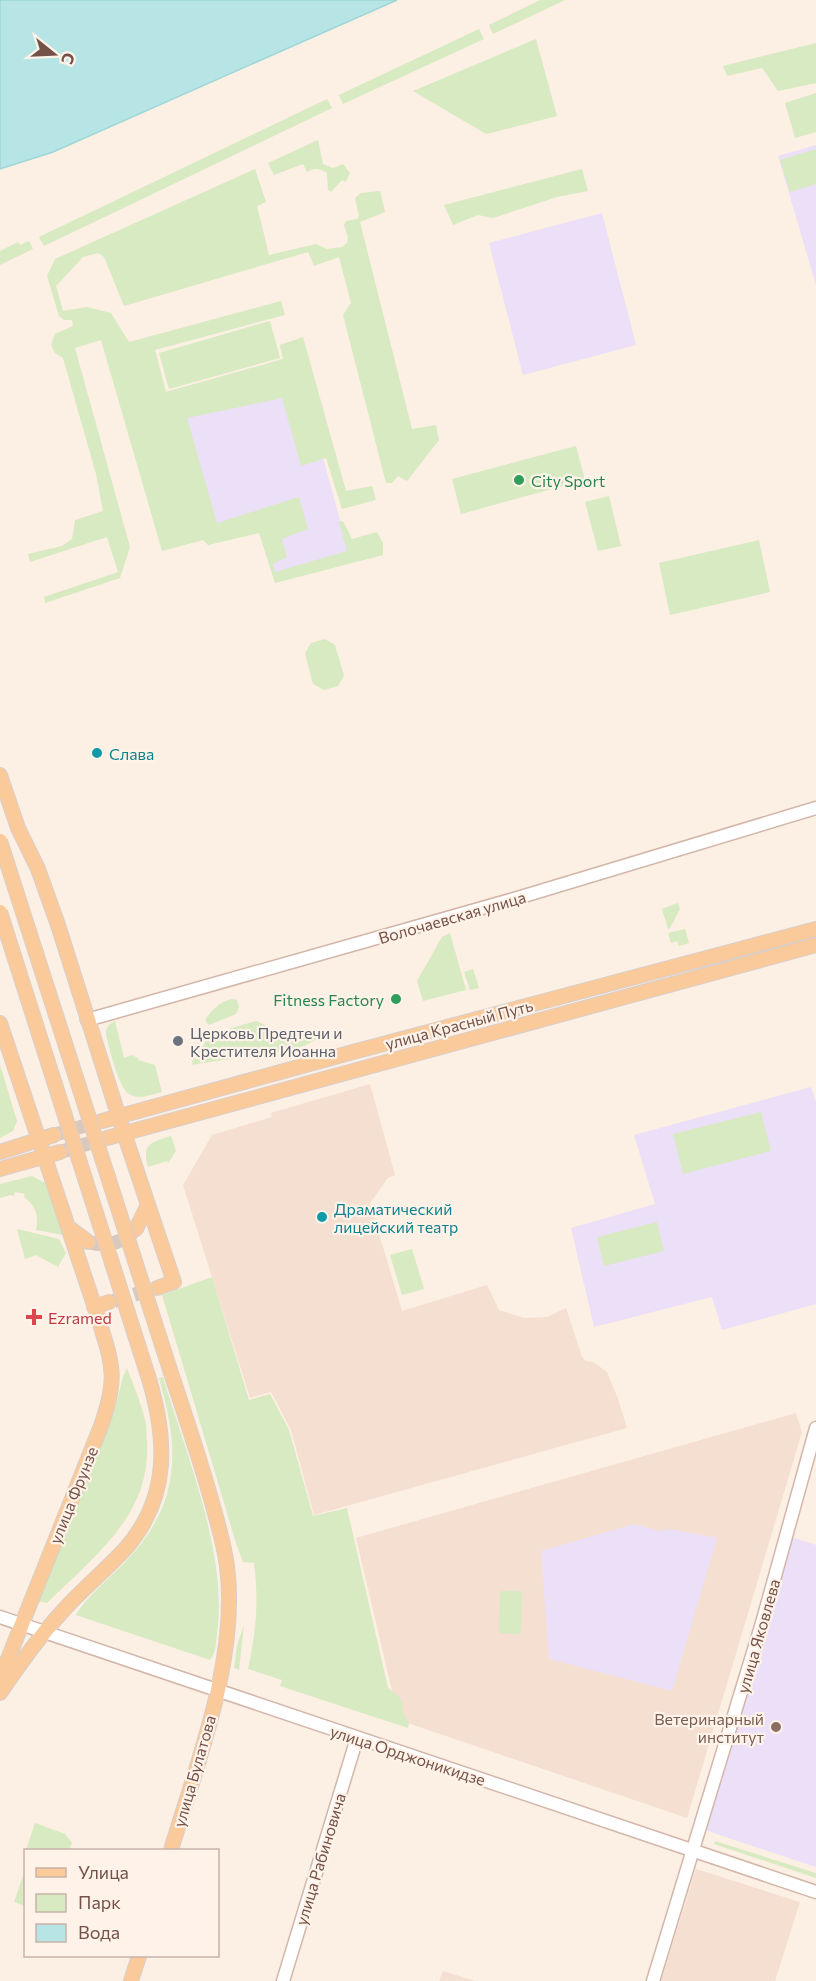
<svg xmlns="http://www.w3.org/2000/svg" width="816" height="1981" font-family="Commissioner,sans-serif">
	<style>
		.residential { fill: #f4dfd1 }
		.education { fill: #ecdff8 }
		.green { fill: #d7eac1 }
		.water { fill: #b7e5e6; stroke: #9dd7d7; stroke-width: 1.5 }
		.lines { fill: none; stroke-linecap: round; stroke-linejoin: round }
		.primary-tunnel { stroke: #dac8bc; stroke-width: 14; stroke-dasharray: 14 7; stroke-linecap: butt }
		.secondary-casing { stroke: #d3b6a9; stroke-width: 15 }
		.primary-casing { stroke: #d8cfcc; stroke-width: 16 }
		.secondary { stroke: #fff; stroke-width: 12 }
		.primary { stroke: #fbca9b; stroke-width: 14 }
		.primary-bridge-casing { stroke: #d8cfcc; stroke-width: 16; stroke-linecap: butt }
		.primary-bridge { stroke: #fbca9b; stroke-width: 14 }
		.leisure-dot { fill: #2e9e5b; stroke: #fff3e9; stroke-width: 2 }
		.culture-dot { fill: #0f9aa8; stroke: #fff3e9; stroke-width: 2 }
		.worship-dot { fill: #6b7280; stroke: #fff3e9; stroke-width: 2 }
		.health-dot { fill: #e0444e; stroke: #fff3e9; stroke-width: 2 }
		.education-dot { fill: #8d6e63; stroke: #fff3e9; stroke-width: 2 }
		.labels { text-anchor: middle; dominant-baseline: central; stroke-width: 4.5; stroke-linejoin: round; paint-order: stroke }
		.leisure-label { font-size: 16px; fill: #27864d; stroke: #fff3e9; text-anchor: start }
		.culture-label { font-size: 16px; fill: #0d838f; stroke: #fff3e9; text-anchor: start }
		.street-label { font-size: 16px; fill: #745249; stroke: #fff3e9 }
		.worship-label { font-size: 16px; fill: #5b616d; stroke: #fff3e9; text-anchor: start }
		.health-label { font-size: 16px; fill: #be3a42; stroke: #fff3e9; text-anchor: start }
		.education-label { font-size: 16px; fill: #785e54; stroke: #fff3e9; text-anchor: end }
	</style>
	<rect width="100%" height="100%" fill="#fcefe3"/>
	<path class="residential" d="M 370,1084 L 395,1175 L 388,1178 L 370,1203 L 402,1311 L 487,1285 L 499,1310 L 524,1318 L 547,1317 L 566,1308 L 582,1357 L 586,1361 L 593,1362 L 607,1372 L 618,1399 L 627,1428 L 314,1515 L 291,1430 L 271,1392 L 250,1398 L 183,1185 L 212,1135 L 272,1117 L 271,1113 Z
		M 796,1413 L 802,1432 L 687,1818 L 399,1720 L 356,1538 Z
		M 696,1869 L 800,1902 L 775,1981 L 661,1981 Z
		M 443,1971 L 475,1981 L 439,1981 Z"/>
	<path class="education" d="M 816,145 L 816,285 L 778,156 Z
		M 602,213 L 636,345 L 523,375 L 489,243 Z
		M 295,356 L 349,553 L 273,574 L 261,530 L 208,545 L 166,392 Z
		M 811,1087 L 816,1102 L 816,1304 L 722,1330 L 712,1297 L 594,1327 L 571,1228 L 655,1204 L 634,1135 Z
		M 634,1524 L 659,1531 L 670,1529 L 717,1538 L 672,1691 L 549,1659 L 541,1551 Z
		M 791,1537 L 816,1545 L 816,1867 L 705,1830 Z"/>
	<path class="green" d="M 540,0 L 565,0 L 493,34 L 489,25 Z
		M 479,29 L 484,39 L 343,104 L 339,95 Z
		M 536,39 L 557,116 L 486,134 L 413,91 Z
		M 816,43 L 816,83 L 778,91 L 762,68 L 727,76 L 723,66 Z
		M 816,93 L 816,132 L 795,138 L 785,103 Z
		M 327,99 L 332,108 L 44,246 L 39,237 Z
		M 318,140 L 323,164 L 333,168 L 343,164 L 350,173 L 346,182 L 342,180 L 331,192 L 328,190 L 327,173 C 319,168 315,168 307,172 L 303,164 L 274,175 L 268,163 Z
		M 816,149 L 816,184 L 790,192 L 780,160 Z
		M 255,169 L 266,202 L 257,206 L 269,255 L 316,244 L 327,249 L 342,247 L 347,243 L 348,237 L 344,225 L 346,221 L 357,219 L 359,216 L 355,198 L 361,193 L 380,191 L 385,212 L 360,222 L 412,429 L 436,425 L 439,440 L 407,481 L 398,476 L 392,483 L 386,483 L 343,315 L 351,303 L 339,257 L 314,266 L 308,252 L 124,306 L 104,257 L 98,253 L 83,257 L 56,286 L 63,311 L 87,307 L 111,313 L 129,342 L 281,301 L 285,315 L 155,350 L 166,392 L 283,359 L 280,345 L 303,337 L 346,491 L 372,486 L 376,500 L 342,509 L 326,458 L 301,466 L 282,398 L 187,418 L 217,523 L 299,497 L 308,529 L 282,539 L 287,557 L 273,564 L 275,572 L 347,551 L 339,522 L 343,521 L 352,539 L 377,532 L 383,543 L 383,555 L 275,583 L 259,533 L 208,545 L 203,540 L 162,551 L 101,340 L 75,348 L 130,547 L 120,578 L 45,603 L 44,597 L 118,572 L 107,537 L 30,562 L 28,554 L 62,546 L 72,539 L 75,520 L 103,511 L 96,474 L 63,358 L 55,353 L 51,345 L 55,334 L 73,326 L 72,320 L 64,320 L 59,316 L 47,276 L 55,259 Z
		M 582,169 L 588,191 L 557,197 L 493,218 L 478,215 L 453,225 L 444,205 Z
		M 29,241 L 33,249 L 0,265 L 0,251 L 18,242 L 20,245 Z
		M 270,321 L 280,358 L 169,389 L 159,353 Z
		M 576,446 L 585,480 L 461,514 L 452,479 Z
		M 609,496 L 621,546 L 598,551 L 585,502 Z
		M 759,540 L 770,592 L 670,615 L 659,563 Z
		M 325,639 L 335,645 L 344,676 L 338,686 L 324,690 L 313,684 L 305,653 L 311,643 Z
		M 678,903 L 680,909 L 670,928 L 668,929 L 662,909 Z
		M 685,929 L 689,943 L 679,946 L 677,941 L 671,943 L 668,933 Z
		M 450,933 L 466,990 L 423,1001 L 417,981 L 442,937 Z
		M 473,969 L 479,988 L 470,990 L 464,972 Z
		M 232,999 L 237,1000 L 239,1007 L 236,1014 L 209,1025 L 205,1020 C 212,1010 219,1002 232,999 Z
		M 115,1021 L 124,1058 L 132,1055 L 138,1058 L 138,1060 L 155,1065 L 162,1092 C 153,1094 142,1099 133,1096 C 118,1092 111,1051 106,1036 C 106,1028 107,1025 115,1021 Z
		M 256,1021 L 265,1025 L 270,1034 C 281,1037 293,1039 304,1034 C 310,1032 310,1029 317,1029 L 319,1036 C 305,1056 219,1058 193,1065 L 192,1061 L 211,1034 Z
		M 0,1065 L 17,1121 L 13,1131 L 0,1138 Z
		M 761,1112 L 771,1151 L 683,1174 L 673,1134 Z
		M 171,1136 L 176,1151 L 168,1163 L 167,1161 L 148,1167 C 141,1144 152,1142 171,1136 Z
		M 32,1176 L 45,1183 L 63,1235 L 36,1230 C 39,1216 36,1206 24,1197 L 25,1194 L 15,1192 L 14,1196 L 10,1195 L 0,1198 L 0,1184 Z
		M 657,1222 L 664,1251 L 604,1266 L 597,1237 Z
		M 17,1229 L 59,1239 L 66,1253 L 58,1267 L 36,1255 L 25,1259 Z
		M 412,1249 L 424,1289 L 402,1295 L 390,1255 Z
		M 212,1277 L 249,1400 L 270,1394 L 289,1430 L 313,1516 L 347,1508 L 388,1688 C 396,1694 406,1700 402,1711 L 409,1723 L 408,1728 L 280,1686 L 282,1680 L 248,1669 C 256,1632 259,1601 254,1563 L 243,1562 L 236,1543 L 162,1295 Z
		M 127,1368 C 133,1385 141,1402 145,1420 C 147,1427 146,1435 147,1442 C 151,1516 94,1556 47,1603 L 39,1601 L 115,1408 L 123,1377 Z
		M 163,1377 C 186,1454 228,1554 217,1633 C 216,1642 216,1653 210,1660 L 76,1615 C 85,1598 112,1576 126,1561 C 181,1504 180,1450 159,1378 Z
		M 500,1591 L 522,1591 L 521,1634 L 499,1633 Z
		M 244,1625 L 239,1670 L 234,1668 L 237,1645 Z
		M 35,1823 L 65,1834 L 72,1843 L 69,1850 L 26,1850 Z
		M 715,1841 L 816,1873 L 816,1878 L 714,1844 Z
		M 25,1870 L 25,1906 L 14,1902 Z"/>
	<path class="water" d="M 0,0 L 397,0 L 53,152 L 0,169 Z"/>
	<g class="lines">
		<path class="primary-tunnel" d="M 54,1135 L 100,1121
			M 60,1152 L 107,1138
			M 88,1242 C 105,1247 122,1244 135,1230
			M 114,1301 L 156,1288"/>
		<defs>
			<path id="secondary" d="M 87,1020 L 514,899 L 816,808
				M 0,1617 L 816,1892
				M 283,1981 L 357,1738
				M 653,1981 L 762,1623 L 816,1428"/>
			<path id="primary" d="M 0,775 L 18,828 L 38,869 L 58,925 L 124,1133 L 174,1282 L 157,1288
				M 0,1023 L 97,1314 C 112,1364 119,1375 101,1426 L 0,1679
				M 102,1121 L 353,1052 L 816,929
				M 107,1138 L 816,945
				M 0,1152 L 54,1135
				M 0,1169 L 60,1152
				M 68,1227 L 88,1242
				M 136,1229 L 148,1205
				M 94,1307 L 109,1302
				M 0,1693 C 19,1665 38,1638 61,1613 C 81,1590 105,1571 126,1548 C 170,1497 167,1440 149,1379
				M 171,1850 C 197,1763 239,1658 227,1566 C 224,1543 217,1521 211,1499 C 199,1456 185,1415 171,1373
				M 131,1981 L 139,1956"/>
		</defs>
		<use href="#secondary" class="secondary-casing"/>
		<use href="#primary" class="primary-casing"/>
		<use href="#secondary" class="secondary"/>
		<use href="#primary" class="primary"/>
		<defs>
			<path id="primary-bridge" d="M 0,841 L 171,1373
				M 0,912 L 149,1379"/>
		</defs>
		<use href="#primary-bridge" class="primary-bridge-casing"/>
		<use href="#primary-bridge" class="primary-bridge"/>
	</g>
	<g class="leisure-dot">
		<circle cx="519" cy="480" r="6"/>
		<circle cx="396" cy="999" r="6"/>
	</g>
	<g class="culture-dot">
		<circle cx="97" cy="753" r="6"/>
		<circle cx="322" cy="1217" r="6"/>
	</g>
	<circle class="worship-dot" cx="178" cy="1041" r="6"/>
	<path class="health-dot" d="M31 1308h6v6h6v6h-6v6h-6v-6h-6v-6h6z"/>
	<circle class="education-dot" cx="776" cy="1727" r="6"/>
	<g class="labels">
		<g class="leisure-label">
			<text x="531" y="480">City Sport</text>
			<text x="384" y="999" text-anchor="end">Fitness Factory</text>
		</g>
		<g class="culture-label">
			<text x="109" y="753">Слава</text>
			<text x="334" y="1208">Драматический<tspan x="334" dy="18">лицейский театр</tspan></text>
		</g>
		<g class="street-label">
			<text transform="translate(452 917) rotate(-16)">Волочаевская улица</text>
			<text transform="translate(459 1024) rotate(-15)">улица Красный Путь</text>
			<text transform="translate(73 1495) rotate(-68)">улица Фрунзе</text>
			<text transform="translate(758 1636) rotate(-74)">улица Яковлева</text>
			<text transform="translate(408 1755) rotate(18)">улица Орджоникидзе</text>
			<text transform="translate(194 1771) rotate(-74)">улица Булатова</text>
			<text transform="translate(320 1859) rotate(-73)">улица Рабиновича</text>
		</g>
		<g class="worship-label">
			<text x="190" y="1032">Церковь Предтечи и<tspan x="190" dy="18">Крестителя Иоанна</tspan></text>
		</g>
		<g class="health-label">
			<text x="48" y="1317">Ezramed</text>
		</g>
		<g class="education-label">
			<text x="764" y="1718">Ветеринарный<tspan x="764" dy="18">институт</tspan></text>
		</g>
	</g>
	<rect x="24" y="1849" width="195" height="108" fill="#fff3e9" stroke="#c7b3a9" stroke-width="1.5"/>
	<rect x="36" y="1868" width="30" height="9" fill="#fbca9b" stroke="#c7b3a9" stroke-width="1.5"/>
	<text x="78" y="1879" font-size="18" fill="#745249">Улица</text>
	<rect x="36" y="1894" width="30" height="18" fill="#d7eac1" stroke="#c7b3a9" stroke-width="1.5"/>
	<text x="78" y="1909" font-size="18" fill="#745249">Парк</text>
	<rect x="36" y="1924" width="30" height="18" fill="#b7e5e6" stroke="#c7b3a9" stroke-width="1.5"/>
	<text x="78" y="1939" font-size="18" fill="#745249">Вода</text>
	<g transform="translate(54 54) rotate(108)" stroke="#fff3e9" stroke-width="4.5" paint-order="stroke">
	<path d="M0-4.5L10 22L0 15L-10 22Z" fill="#745249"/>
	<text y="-9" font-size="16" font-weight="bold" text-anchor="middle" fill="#745249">С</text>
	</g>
</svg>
